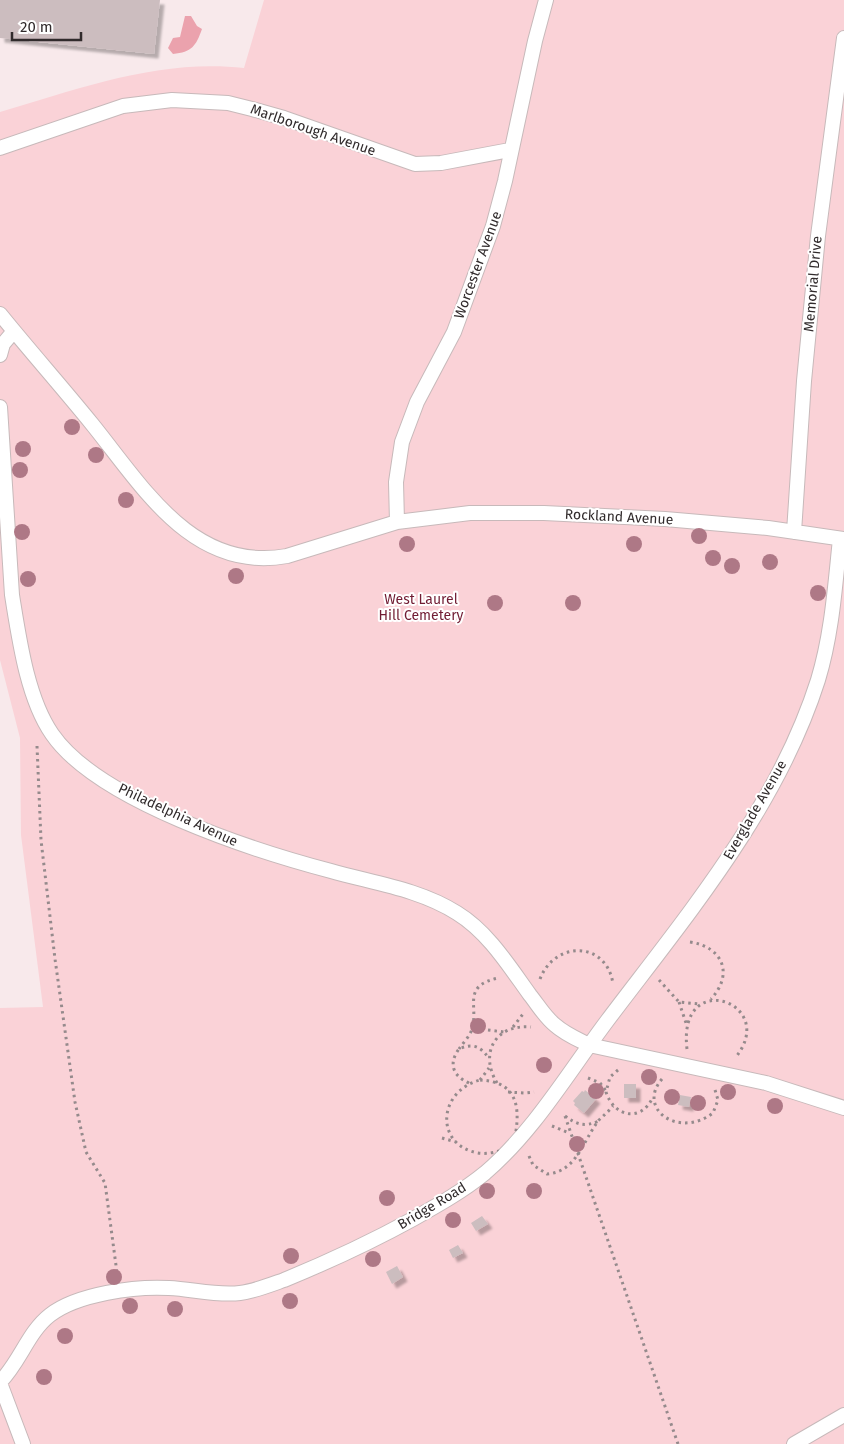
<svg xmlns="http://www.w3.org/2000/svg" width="844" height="1444" font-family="'Fira Sans',sans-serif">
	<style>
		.green { fill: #fad2d7 }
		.water { fill: #eba2ad }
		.building { fill: #ccbdbf; filter: url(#shadow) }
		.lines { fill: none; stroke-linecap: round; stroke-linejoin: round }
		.service-casing { stroke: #c7b9ba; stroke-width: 16 }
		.path { stroke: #958a8c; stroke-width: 3; stroke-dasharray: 2.5 4; stroke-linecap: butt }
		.service { stroke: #fff; stroke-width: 14 }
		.tree { fill: #ae7886 }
		.labels { text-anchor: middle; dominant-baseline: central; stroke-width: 4; stroke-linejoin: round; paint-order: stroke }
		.street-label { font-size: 14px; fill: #312b2c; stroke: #fff }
		.park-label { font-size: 14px; fill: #711c33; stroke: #fff }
	</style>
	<defs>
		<filter id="shadow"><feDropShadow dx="4.5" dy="4.5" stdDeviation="1" flood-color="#0004"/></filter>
	</defs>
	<rect width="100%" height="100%" fill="#f8e9eb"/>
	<path class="green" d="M 264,0 L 844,0 L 844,1444 L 0,1444 L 0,1008 L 43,1007 L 21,835 L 20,738 L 0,660 L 0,112 C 82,88 158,59 244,68 Z"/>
	<path class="water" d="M 185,16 L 191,16 L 197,26 L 202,29 C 196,46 192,52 173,54 L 168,48 L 173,38 L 180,37 Z"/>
	<path class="building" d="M 0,0 L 160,0 L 154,54 L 0,38 Z
		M 624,1084 L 636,1084 L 636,1098 L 624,1098 Z
		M 585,1090 L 596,1099 L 584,1113 L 574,1105 L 575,1103 L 573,1101 L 582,1091 L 584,1092 Z
		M 680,1095 L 691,1097 L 689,1107 L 678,1105 Z
		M 482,1216 L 488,1224 L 476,1231 L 471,1223 Z
		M 458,1245 L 463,1253 L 453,1258 L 449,1250 Z
		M 397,1266 L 403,1277 L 392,1284 L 386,1272 Z"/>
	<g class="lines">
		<defs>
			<path id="service" d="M 0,148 L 123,106 L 172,100 L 228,103 L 252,109 L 284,118 L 415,164 L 441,163 L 510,150
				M 0,314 C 30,351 62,387 92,424 C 143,487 193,573 287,556 L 397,522 L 470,513 L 544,513 L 665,519 L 768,528 L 844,539
				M 0,355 L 3,344 L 14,331
				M 0,407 L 12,595 C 19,638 27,698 52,734 C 98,801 255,851 331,871 C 373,883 419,889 457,913 C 488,932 509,966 530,995 C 538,1005 545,1017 555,1025 C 565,1034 577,1039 589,1045 L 766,1083 L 844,1108
				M 397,522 L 396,482 L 402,442 L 417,402 L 454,332 L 493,226 L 505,181 L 535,41 L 546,0
				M 794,532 L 804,381 L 818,236 L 844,38
				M 0,1382 C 20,1362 28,1332 50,1315 C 77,1294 135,1286 169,1288 C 192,1289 217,1296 240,1293 C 255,1291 270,1285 284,1280 C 328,1262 371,1242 413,1219 C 438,1205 463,1191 485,1173 C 534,1131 568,1073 607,1021 C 687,915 777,809 818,680 C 832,634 835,586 840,539
				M 0,1383 L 23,1444
				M 794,1444 L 844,1415"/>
		</defs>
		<use href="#service" class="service-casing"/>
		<path class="path" d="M 37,746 L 41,840 L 55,959 L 75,1102 L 86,1152 L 105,1183 L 117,1273
			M 690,942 C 723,947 734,974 711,999
			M 540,979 C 555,940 607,941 613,984
			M 659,980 L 679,1002 L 699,1004
			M 679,1002 L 686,1023
			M 513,1027 L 523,1014
			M 488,1030 L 504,1032
			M 459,1049 C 463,1043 470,1036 472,1029 C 479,1007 461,986 498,978
			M 687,1049 C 677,966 781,1003 735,1058
			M 618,1070 L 610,1077 L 606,1092 C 614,1117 641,1123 653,1097
			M 588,1078 L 600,1083 L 606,1091
			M 662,1079 C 636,1109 679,1139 713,1113 L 718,1100 L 715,1090
			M 480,1080 C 523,1082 520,1115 513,1147 C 502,1150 490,1155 478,1153 C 434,1145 438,1091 480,1080 Z
			M 480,1080 L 489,1068
			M 469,1083 C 453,1076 448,1064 459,1049 C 472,1043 480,1046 488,1057
			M 497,1083 C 479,1053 495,1024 531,1027
			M 508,1092 L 525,1093 L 534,1092
			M 565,1116 L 678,1444
			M 565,1116 C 577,1125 585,1127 599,1121
			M 552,1126 L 569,1133
			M 442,1138 L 456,1142
			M 529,1156 L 533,1165 L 547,1174 C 577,1172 583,1140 599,1120 C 604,1115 609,1111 613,1106"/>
		<use href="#service" class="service"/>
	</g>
	<g class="tree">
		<circle cx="72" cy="427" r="8"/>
		<circle cx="23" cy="449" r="8"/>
		<circle cx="96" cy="455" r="8"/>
		<circle cx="20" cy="470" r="8"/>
		<circle cx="126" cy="500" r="8"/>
		<circle cx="22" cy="532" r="8"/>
		<circle cx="699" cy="536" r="8"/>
		<circle cx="407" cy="544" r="8"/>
		<circle cx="634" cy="544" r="8"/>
		<circle cx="713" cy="558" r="8"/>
		<circle cx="770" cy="562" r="8"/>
		<circle cx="732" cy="566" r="8"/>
		<circle cx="236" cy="576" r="8"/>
		<circle cx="28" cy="579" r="8"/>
		<circle cx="818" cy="593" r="8"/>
		<circle cx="495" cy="603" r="8"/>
		<circle cx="573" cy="603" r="8"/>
		<circle cx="478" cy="1026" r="8"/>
		<circle cx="544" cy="1065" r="8"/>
		<circle cx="649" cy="1077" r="8"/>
		<circle cx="596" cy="1091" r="8"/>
		<circle cx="728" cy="1092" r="8"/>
		<circle cx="672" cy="1097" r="8"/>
		<circle cx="698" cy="1103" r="8"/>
		<circle cx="775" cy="1106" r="8"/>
		<circle cx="577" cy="1144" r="8"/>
		<circle cx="487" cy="1191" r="8"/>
		<circle cx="534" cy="1191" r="8"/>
		<circle cx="387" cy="1198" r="8"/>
		<circle cx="453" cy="1220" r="8"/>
		<circle cx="291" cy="1256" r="8"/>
		<circle cx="373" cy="1259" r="8"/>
		<circle cx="114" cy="1277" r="8"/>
		<circle cx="290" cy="1301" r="8"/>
		<circle cx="130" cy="1306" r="8"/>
		<circle cx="175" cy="1309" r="8"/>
		<circle cx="65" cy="1336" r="8"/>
		<circle cx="44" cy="1377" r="8"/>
	</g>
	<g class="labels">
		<g class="street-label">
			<text transform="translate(313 130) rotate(19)">Marlborough Avenue</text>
			<text transform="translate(478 265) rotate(-70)">Worcester Avenue</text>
			<text transform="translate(813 284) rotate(-85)">Memorial Drive</text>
			<text transform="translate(619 517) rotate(3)">Rockland Avenue</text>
			<text transform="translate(755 810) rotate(-60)">Everglade Avenue</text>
			<text transform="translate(178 815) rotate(25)">Philadelphia Avenue</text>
			<text transform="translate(432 1206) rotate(-31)">Bridge Road</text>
		</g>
		<g class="park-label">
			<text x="421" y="599">West Laurel<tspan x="421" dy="16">Hill Cemetery</tspan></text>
		</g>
	</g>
	<path d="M12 32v8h69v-8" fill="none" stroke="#312b2c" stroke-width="2.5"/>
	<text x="20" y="32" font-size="15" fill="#312b2c" stroke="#ffffff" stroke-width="4" paint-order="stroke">20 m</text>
</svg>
